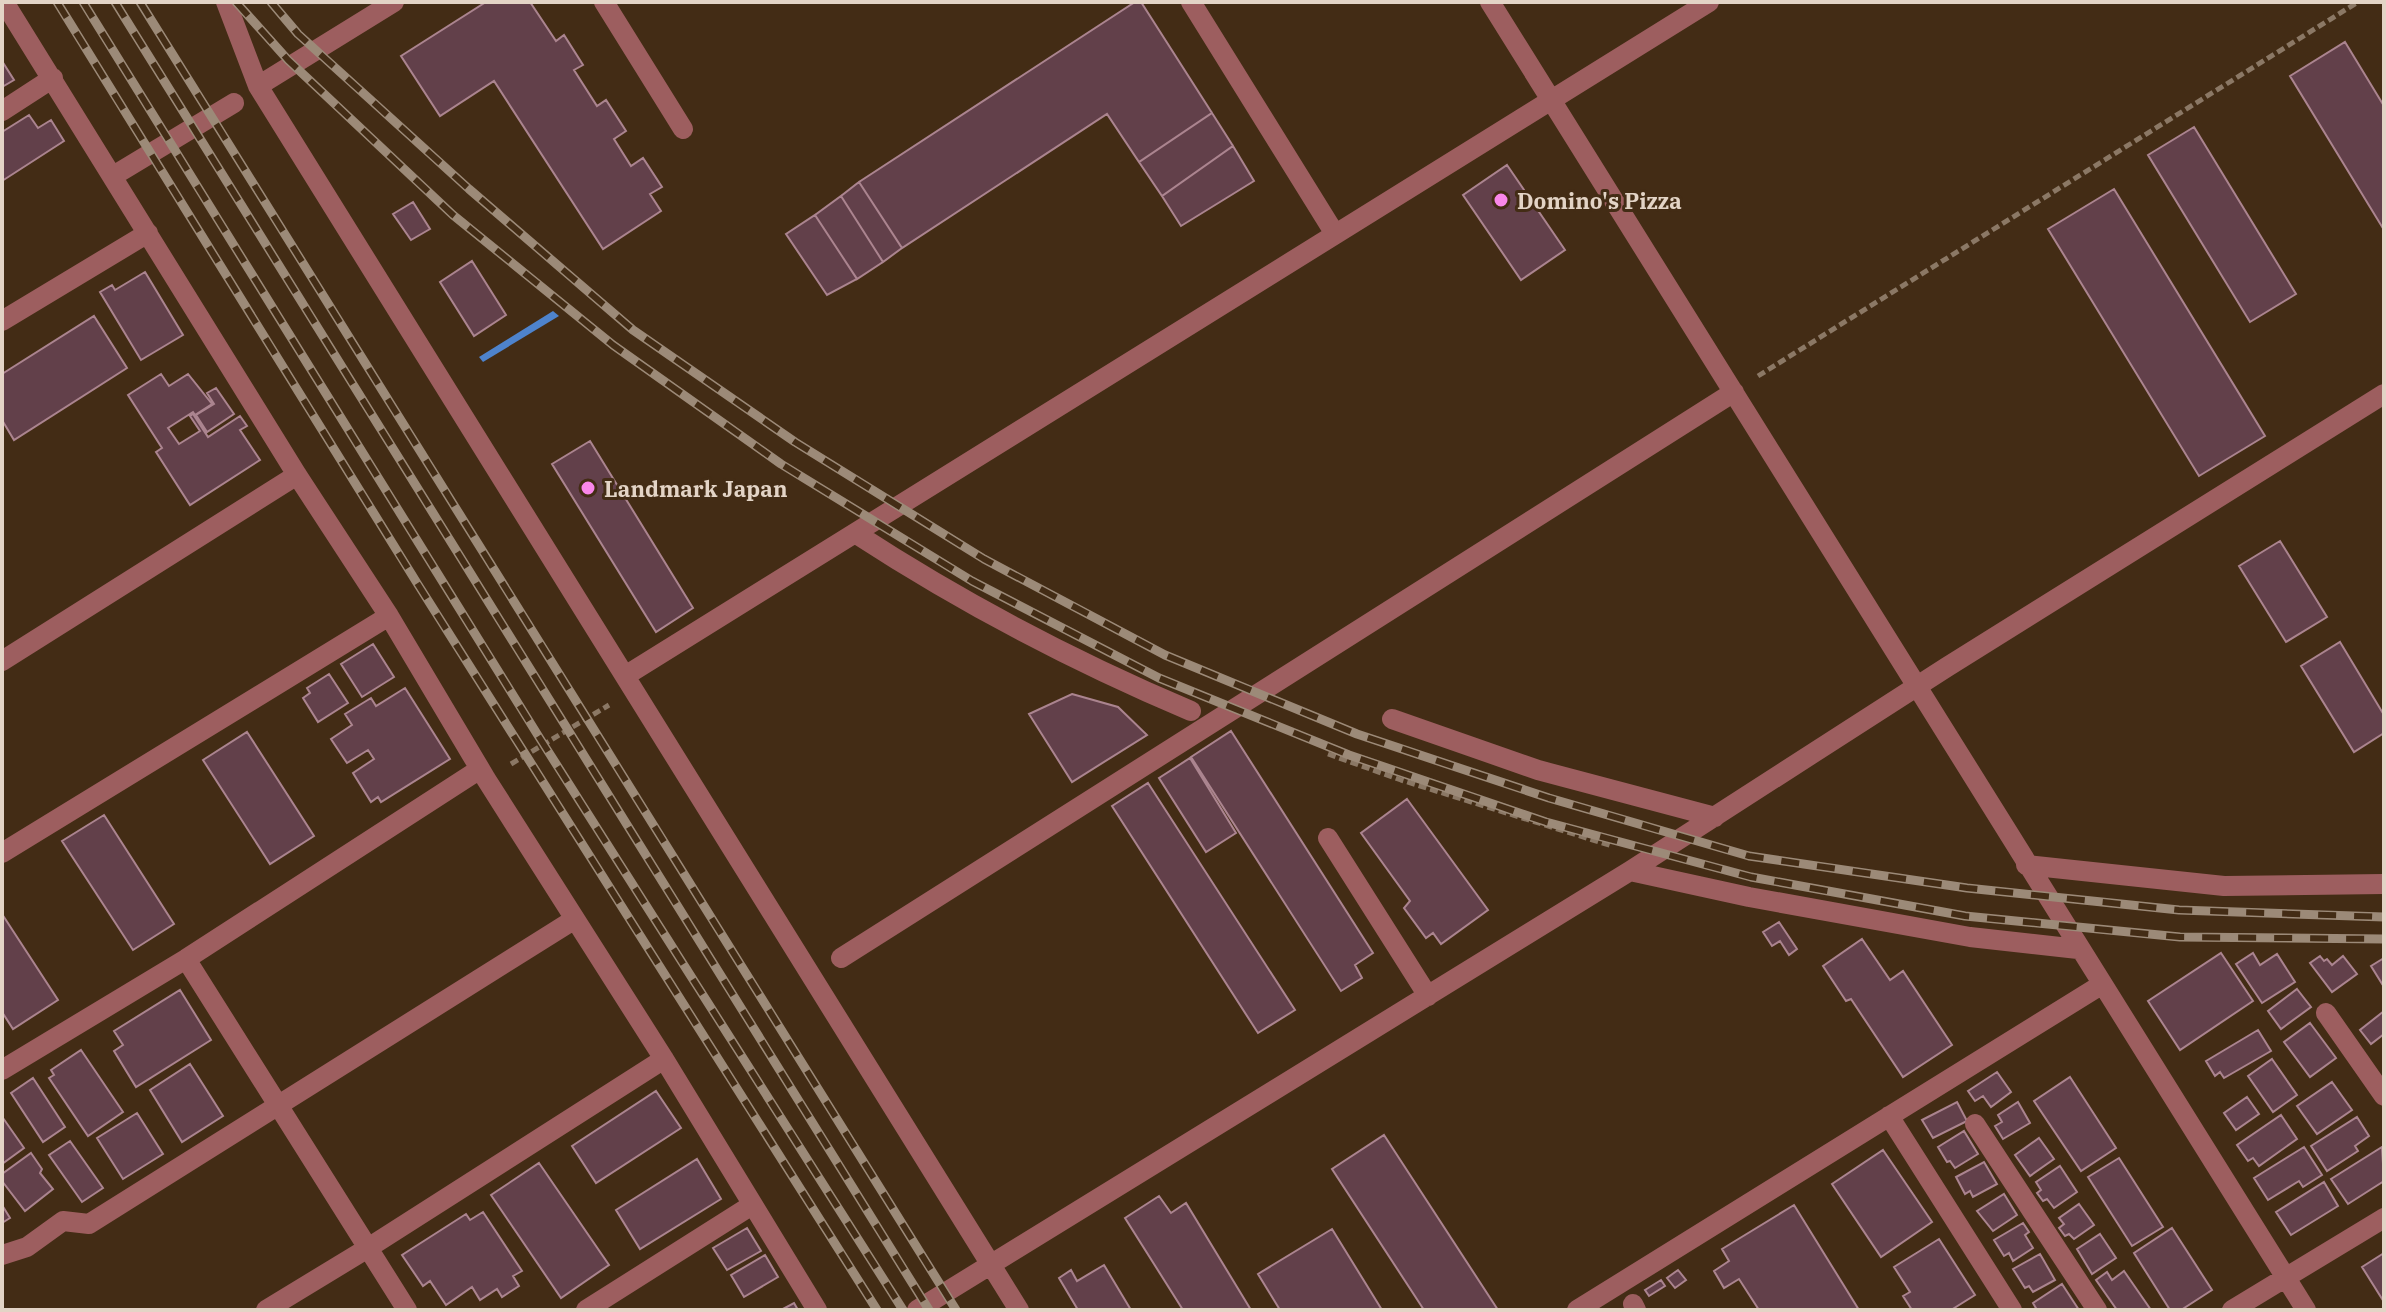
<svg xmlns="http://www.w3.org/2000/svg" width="2386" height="1312" font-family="'IBM Plex Serif',serif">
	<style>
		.water { fill: #4e83cc }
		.building { fill: #62404a; stroke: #ab848f; stroke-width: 2 }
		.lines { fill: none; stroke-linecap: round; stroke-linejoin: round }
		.path { stroke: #8b7865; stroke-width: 5; stroke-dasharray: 8 4; stroke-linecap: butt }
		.minor { stroke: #9d5e5f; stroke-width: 20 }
		.rail-casing { stroke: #9c8a78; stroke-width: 9 }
		.rail { stroke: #432c15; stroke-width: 6; stroke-dasharray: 18; stroke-linecap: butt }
		.poi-dot { fill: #f987e9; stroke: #432c15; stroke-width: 3 }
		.labels { text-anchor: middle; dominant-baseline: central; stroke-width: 6; stroke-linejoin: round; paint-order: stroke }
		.poi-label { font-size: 22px; font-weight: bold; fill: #e3d4c6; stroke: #432c15; text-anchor: start }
	</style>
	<rect width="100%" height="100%" fill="#432c15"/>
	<path class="water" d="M 553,311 L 559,316 L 483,362 L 479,357 Z"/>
	<path class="building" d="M 486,2 L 530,2 L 556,41 L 564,35 L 583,65 L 574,70 L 597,106 L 606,100 L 626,131 L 614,139 L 631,166 L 643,158 L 662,187 L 650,194 L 661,211 L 603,249 L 494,81 L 440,116 L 401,56 Z
		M 1135,2 L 1141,2 L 1212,113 L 1139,162 L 1107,114 L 902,248 L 859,182 Z
		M 2345,42 L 2384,106 L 2384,230 L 2290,76 Z
		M 2,61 L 14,80 L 2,87 Z
		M 1212,113 L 1233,146 L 1162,196 L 1139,162 Z
		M 29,115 L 38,128 L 51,120 L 64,141 L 2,181 L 2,132 Z
		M 2194,127 L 2296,294 L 2250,322 L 2148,155 Z
		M 1233,146 L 1254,181 L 1181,226 L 1162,196 Z
		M 1507,165 L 1565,250 L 1521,280 L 1463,195 Z
		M 859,182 L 902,248 L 883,262 L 841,196 Z
		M 2114,189 L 2265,436 L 2199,476 L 2048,229 Z
		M 841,196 L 883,262 L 857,279 L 815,215 Z
		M 413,202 L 430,229 L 411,240 L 393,214 Z
		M 815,215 L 857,279 L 827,295 L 786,234 Z
		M 472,261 L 506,315 L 474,336 L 440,282 Z
		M 145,272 L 183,335 L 141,360 L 100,292 L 112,285 L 115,290 Z
		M 94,316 L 127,368 L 14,440 L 2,420 L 2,374 Z
		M 161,374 L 169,386 L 188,374 L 212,404 L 195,415 L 193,412 L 168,428 L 179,444 L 200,431 L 190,416 L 193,414 L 208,437 L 240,416 L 247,426 L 240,430 L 260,460 L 190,505 L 156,452 L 162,448 L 128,395 Z
		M 216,388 L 234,414 L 207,432 L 196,415 L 214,404 L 207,393 Z
		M 590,441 L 693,608 L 656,632 L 552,464 Z
		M 2280,541 L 2327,617 L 2286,642 L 2239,566 Z
		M 2340,642 L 2384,715 L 2384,733 L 2354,752 L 2301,666 Z
		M 373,644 L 394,677 L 362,697 L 341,664 Z
		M 329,674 L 348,703 L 318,722 L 303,698 L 310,693 L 307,688 Z
		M 405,688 L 450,759 L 381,802 L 378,797 L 371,802 L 353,773 L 374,759 L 368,750 L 347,763 L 331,739 L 352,725 L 345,714 L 371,698 L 376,706 Z
		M 1072,694 L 1118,707 L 1147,735 L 1072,782 L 1029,714 Z
		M 1231,731 L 1373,953 L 1355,965 L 1362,978 L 1341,991 L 1191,757 Z
		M 247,732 L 314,836 L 270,864 L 203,760 Z
		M 1190,758 L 1236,833 L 1206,852 L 1159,778 Z
		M 1148,783 L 1295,1010 L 1258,1033 L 1112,806 Z
		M 1407,799 L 1488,910 L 1441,944 L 1433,933 L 1426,938 L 1404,908 L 1410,901 L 1361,833 Z
		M 104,815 L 174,924 L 133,950 L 62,841 Z
		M 2,914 L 58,1000 L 13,1029 L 2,1012 Z
		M 1779,922 L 1797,949 L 1789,955 L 1780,941 L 1772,946 L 1763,932 Z
		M 1862,939 L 1890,980 L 1903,971 L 1952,1045 L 1903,1077 L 1851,999 L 1846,1001 L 1823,966 Z
		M 2221,953 L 2253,1001 L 2180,1050 L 2148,1001 Z
		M 2253,953 L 2260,965 L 2277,954 L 2295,982 L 2262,1003 L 2236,964 Z
		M 2320,956 L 2324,961 L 2327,959 L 2332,965 L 2343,956 L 2357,974 L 2332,992 L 2310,963 Z
		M 2384,958 L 2384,987 L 2371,966 Z
		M 2297,989 L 2311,1007 L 2281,1029 L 2268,1011 Z
		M 180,990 L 211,1040 L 136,1087 L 114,1051 L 123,1045 L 114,1031 Z
		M 2384,1011 L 2384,1034 L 2371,1044 L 2360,1030 Z
		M 2310,1023 L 2336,1058 L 2310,1077 L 2284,1042 Z
		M 2258,1030 L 2271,1051 L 2224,1078 L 2220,1072 L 2215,1076 L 2206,1061 Z
		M 81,1050 L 123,1112 L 88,1136 L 49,1078 L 54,1075 L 51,1070 Z
		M 2272,1059 L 2297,1095 L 2273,1112 L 2248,1076 Z
		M 190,1064 L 223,1116 L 182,1142 L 150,1090 Z
		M 1997,1072 L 2011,1092 L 1991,1107 L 1983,1096 L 1975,1101 L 1968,1091 Z
		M 2070,1077 L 2116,1148 L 2081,1171 L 2034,1101 Z
		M 33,1078 L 65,1127 L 43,1142 L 11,1093 Z
		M 2332,1082 L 2352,1110 L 2317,1134 L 2297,1106 Z
		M 656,1091 L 681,1128 L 596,1183 L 572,1146 Z
		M 2247,1097 L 2259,1114 L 2236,1130 L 2224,1113 Z
		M 1957,1102 L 1967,1121 L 1933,1138 L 1922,1120 Z
		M 2018,1102 L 2030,1123 L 2003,1139 L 1995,1126 L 2002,1122 L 1998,1115 Z
		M 137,1113 L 163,1154 L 123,1179 L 97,1138 Z
		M 2281,1115 L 2297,1139 L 2259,1166 L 2253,1158 L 2248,1161 L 2237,1145 Z
		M 2357,1117 L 2369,1136 L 2355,1146 L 2358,1151 L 2327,1171 L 2311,1146 Z
		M 3,1118 L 24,1148 L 2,1164 L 2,1119 Z
		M 1964,1131 L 1978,1154 L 1955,1168 L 1950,1161 L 1947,1162 L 1938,1147 Z
		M 1384,1135 L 1498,1310 L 1424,1310 L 1332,1169 Z
		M 2039,1138 L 2054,1159 L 2030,1176 L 2015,1155 Z
		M 70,1141 L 103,1188 L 82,1202 L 49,1155 Z
		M 2304,1147 L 2322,1175 L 2303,1187 L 2299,1181 L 2268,1200 L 2254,1178 Z
		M 2382,1147 L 2384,1181 L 2348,1204 L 2331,1179 Z
		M 1883,1150 L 1932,1222 L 1881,1257 L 1832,1184 Z
		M 31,1153 L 42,1169 L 40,1173 L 53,1189 L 25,1211 L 2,1181 L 2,1174 Z
		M 2119,1158 L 2163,1227 L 2132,1246 L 2088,1177 Z
		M 697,1159 L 721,1199 L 640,1249 L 616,1210 Z
		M 1984,1162 L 1997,1184 L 1973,1197 L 1970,1191 L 1965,1194 L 1956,1177 Z
		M 539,1163 L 609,1265 L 561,1298 L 491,1195 Z
		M 2060,1166 L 2077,1192 L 2054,1208 L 2047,1199 L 2043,1201 L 2037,1193 L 2041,1190 L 2036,1182 Z
		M 2324,1182 L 2338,1206 L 2291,1235 L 2276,1212 Z
		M 2004,1194 L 2017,1215 L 1993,1231 L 1977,1211 Z
		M 1159,1196 L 1171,1213 L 1186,1203 L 1251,1310 L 1183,1310 L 1125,1218 Z
		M 2079,1204 L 2094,1225 L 2074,1239 L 2069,1234 L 2065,1236 L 2059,1228 L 2064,1224 L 2059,1218 Z
		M 2,1205 L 10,1218 L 2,1223 Z
		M 1794,1205 L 1859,1310 L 1759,1310 L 1739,1279 L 1724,1288 L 1714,1271 L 1729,1261 L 1722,1249 Z
		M 483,1212 L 522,1271 L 513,1276 L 519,1286 L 502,1297 L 497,1289 L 480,1300 L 472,1287 L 446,1305 L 430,1281 L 423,1286 L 402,1255 L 466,1214 L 470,1220 Z
		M 2023,1223 L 2029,1232 L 2025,1235 L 2033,1248 L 2013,1261 L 2009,1253 L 2004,1256 L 1994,1240 Z
		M 747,1228 L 761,1251 L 727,1270 L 713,1248 Z
		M 2172,1228 L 2212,1290 L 2181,1310 L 2170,1310 L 2134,1253 Z
		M 1332,1229 L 1382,1310 L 1280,1310 L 1258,1274 Z
		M 2100,1234 L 2116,1258 L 2092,1274 L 2077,1249 Z
		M 1939,1239 L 1975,1295 L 1951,1310 L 1912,1310 L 1903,1296 L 1910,1292 L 1894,1267 Z
		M 2384,1253 L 2384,1302 L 2362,1267 Z
		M 2040,1254 L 2055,1280 L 2033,1292 L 2029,1286 L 2025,1288 L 2013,1269 Z
		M 765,1255 L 778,1277 L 744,1297 L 731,1275 Z
		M 1104,1265 L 1131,1310 L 1078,1310 L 1059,1278 L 1071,1270 L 1077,1281 Z
		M 1678,1270 L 1686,1280 L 1675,1288 L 1667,1278 Z
		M 2124,1271 L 2151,1310 L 2117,1310 L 2096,1280 L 2107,1272 L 2112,1280 Z
		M 1661,1280 L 1665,1286 L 1649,1296 L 1645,1290 Z
		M 2062,1284 L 2079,1310 L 2037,1310 L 2033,1303 Z
		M 794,1303 L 798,1310 L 781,1310 Z"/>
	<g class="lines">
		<path class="path" d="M 1758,376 L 2358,2
			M 1328,754 L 1401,780 L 1612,846
			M 511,764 L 609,705"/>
		<path class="minor" d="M 4,2 L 297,475 L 389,616 L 486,779 L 664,1059 L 817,1310
			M 226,2 L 258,86 L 1019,1310
			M 604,2 L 683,129
			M 1191,2 L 1335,234
			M 1490,2 L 2306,1310
			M 258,86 L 394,2
			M 2,111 L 53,78
			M 113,176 L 234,103
			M 2,321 L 148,233
			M 855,533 C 961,602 1075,662 1191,711
			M 2,661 L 297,475
			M 625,676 L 1709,2
			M 1392,719 L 1538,770 L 1715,817
			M 1328,838 L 1428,996
			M 2,853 L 389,616
			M 2026,865 L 2224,886 L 2384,884
			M 1630,871 L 1749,897 L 1970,937 L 2078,949
			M 841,958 L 1734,392
			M 186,959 L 407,1310
			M 2326,1013 L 2384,1096
			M 2,1070 L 186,959 L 480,769
			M 1889,1116 L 2012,1310
			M 1975,1124 L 2097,1310
			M 2,1255 L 27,1247 L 63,1221 L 89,1224 L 575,919
			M 1633,1304 L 1636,1310
			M 266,1310 L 368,1248 L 664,1059
			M 586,1310 L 752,1205
			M 917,1310 L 1630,871 L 1947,667 L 2384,394
			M 1577,1310 L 2101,985
			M 2232,1310 L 2384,1218"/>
		<defs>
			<path id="rail" d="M 57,2 L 417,583 L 877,1310
				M 83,2 L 539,737 L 903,1310
				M 115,2 L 929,1310
				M 140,2 L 956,1310
				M 236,2 L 288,60 L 453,215 L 613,345 L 781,464 L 972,581 L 1159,678 L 1349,755 L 1546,822 L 1751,877 L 1965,916 L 2180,937 L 2384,939
				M 271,2 L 298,34 L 469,189 L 633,330 L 795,442 L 984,559 L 1165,655 L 1357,734 L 1549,798 L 1749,856 L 1967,888 L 2179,910 L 2384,917"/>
		</defs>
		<use href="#rail" class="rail-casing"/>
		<use href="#rail" class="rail"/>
	</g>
	<g class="poi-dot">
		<circle cx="1501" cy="200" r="8"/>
		<circle cx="588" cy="488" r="8"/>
	</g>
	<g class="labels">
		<g class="poi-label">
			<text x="1517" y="200">Domino's Pizza</text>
			<text x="604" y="488">Landmark Japan</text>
		</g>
	</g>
	<rect width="2386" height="1312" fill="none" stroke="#e3d4c6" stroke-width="8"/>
</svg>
